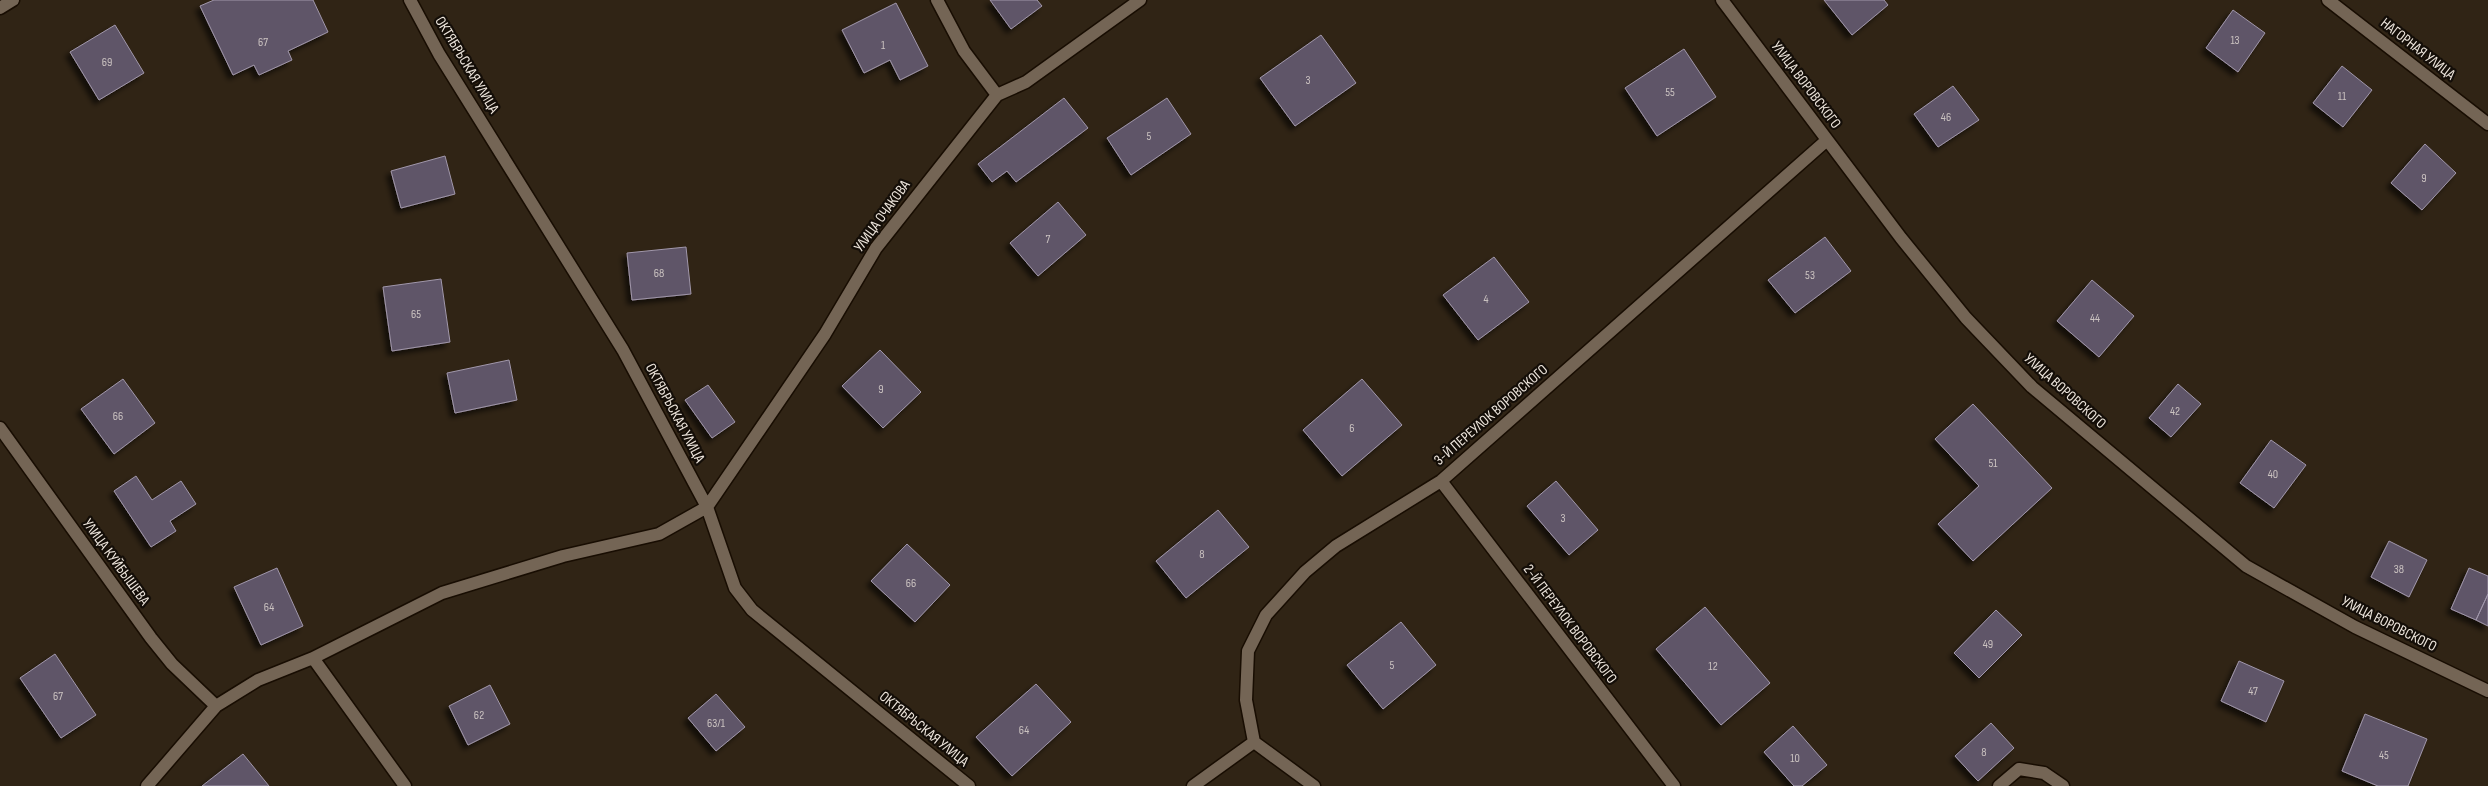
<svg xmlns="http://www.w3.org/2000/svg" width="2488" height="786" font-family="'Sofia Sans Condensed',sans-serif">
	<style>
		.building { fill: #5e5567; stroke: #a197ab; filter: url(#shadow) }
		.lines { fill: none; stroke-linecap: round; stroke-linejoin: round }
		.street-casing { stroke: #180d02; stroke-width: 15 }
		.street { stroke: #746555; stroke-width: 12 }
		.labels { text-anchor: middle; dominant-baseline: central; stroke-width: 4.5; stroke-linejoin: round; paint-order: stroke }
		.number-label { font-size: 12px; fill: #cac2c0 }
		.street-label { font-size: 15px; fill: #eee6dd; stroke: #140e08 }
	</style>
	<defs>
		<filter id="shadow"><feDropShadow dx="-4.5" dy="4.5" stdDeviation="2.5" flood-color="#0009"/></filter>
	</defs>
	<rect width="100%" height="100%" fill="#302415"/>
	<path class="building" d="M 214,0 L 313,0 L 328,32 L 288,51 L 292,60 L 259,75 L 254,65 L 233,75 L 200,6 Z
		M 990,0 L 1037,0 L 1042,6 L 1011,29 Z
		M 1824,0 L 1884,0 L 1888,5 L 1852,35 Z
		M 896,3 L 928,66 L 900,80 L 890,60 L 864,73 L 842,30 Z
		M 2233,10 L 2265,33 L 2238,72 L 2206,48 Z
		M 115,25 L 144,73 L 99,100 L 70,52 Z
		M 1321,35 L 1356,83 L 1295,126 L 1260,78 Z
		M 1684,49 L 1716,97 L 1657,136 L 1625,88 Z
		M 2342,66 L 2372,90 L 2343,127 L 2313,103 Z
		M 1953,86 L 1979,120 L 1938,147 L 1914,114 Z
		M 1064,98 L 1088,128 L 1016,182 L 1007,171 L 992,182 L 978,164 Z
		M 1167,98 L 1191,134 L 1131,175 L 1107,138 Z
		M 2425,144 L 2456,173 L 2422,210 L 2391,183 Z
		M 445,156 L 455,194 L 401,208 L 391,171 Z
		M 1058,202 L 1086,235 L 1038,276 L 1010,243 Z
		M 1825,237 L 1851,271 L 1795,313 L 1768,280 Z
		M 686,247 L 691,294 L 632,300 L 627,253 Z
		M 1494,257 L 1529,302 L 1478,340 L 1443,295 Z
		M 441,279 L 450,342 L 392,351 L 383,287 Z
		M 2092,280 L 2134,316 L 2099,357 L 2057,321 Z
		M 880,350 L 921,392 L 883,428 L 842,386 Z
		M 509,360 L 517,400 L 455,413 L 447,373 Z
		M 123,379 L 155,423 L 114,454 L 81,409 Z
		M 1362,379 L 1402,425 L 1342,476 L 1303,430 Z
		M 2178,384 L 2201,404 L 2171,437 L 2149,418 Z
		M 708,385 L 735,422 L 712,438 L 685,400 Z
		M 1973,404 L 2052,488 L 1973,561 L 1938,524 L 1979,486 L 1935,439 Z
		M 2271,440 L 2306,465 L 2274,508 L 2240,483 Z
		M 136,476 L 152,500 L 181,481 L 196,504 L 170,521 L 176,531 L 151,547 L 114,491 Z
		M 1556,481 L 1598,530 L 1569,555 L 1527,506 Z
		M 1218,510 L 1249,547 L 1186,598 L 1156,561 Z
		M 2389,541 L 2427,560 L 2409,597 L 2371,577 Z
		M 907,544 L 950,585 L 915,622 L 871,581 Z
		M 277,568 L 303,626 L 261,645 L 234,587 Z
		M 2469,568 L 2488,576 L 2488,594 L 2476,620 L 2451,609 Z
		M 2488,594 L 2488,626 L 2476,620 Z
		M 1705,607 L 1770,683 L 1721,725 L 1656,649 Z
		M 1996,610 L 2022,635 L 1979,678 L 1954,653 Z
		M 1401,622 L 1436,665 L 1383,709 L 1347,665 Z
		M 55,654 L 96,715 L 61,738 L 20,678 Z
		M 2239,661 L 2284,681 L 2266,722 L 2221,701 Z
		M 1036,684 L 1071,722 L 1012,776 L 976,737 Z
		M 490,685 L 510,724 L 468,745 L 449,706 Z
		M 716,694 L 745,727 L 716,751 L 688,718 Z
		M 2365,714 L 2427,739 L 2408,786 L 2378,786 L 2342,771 Z
		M 1991,723 L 2014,748 L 1978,781 L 1955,756 Z
		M 1793,726 L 1827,765 L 1802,786 L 1794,786 L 1764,752 Z
		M 243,754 L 269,786 L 202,786 Z"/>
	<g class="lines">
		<defs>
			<path id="street" d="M 410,0 L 439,54 L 623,350 L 707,507 L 735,588 L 752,610 L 969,786
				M 937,0 L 964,51 L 997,95
				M 1722,0 L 1901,238 L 1966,318 L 2032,387 L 2246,566 L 2355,627 L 2488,691
				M 2328,0 L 2488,124
				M 0,8 L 13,0
				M 0,428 L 151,638 L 172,664 L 216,706
				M 1441,481 L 1674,786
				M 313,658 L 405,786
				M 1254,742 L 1246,700 L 1248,651 L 1266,615 L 1305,572 L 1336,546 L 1441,481 L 1827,140
				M 1254,742 L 1314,786
				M 147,786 L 216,706 L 258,680 L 313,658 L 442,593 L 563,556 L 659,534 L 707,507 L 825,334 L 876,248 L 997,95 L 1026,82 L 1140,0
				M 1193,786 L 1254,742
				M 1999,786 L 2019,769 L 2044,773 L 2063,786"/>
		</defs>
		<use href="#street" class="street-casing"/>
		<use href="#street" class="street"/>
	</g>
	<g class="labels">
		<g class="number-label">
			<text x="2235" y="40">13</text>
			<text x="263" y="42">67</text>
			<text x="883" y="45">1</text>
			<text x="107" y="62">69</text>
			<text x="1308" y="80">3</text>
			<text x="1670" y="92">55</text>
			<text x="2342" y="96">11</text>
			<text x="1946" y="117">46</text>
			<text x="1149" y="136">5</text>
			<text x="2424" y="178">9</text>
			<text x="1048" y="239">7</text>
			<text x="659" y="273">68</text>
			<text x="1810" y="275">53</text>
			<text x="1486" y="299">4</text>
			<text x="416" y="314">65</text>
			<text x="2095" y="318">44</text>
			<text x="881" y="389">9</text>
			<text x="2175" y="411">42</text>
			<text x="118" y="416">66</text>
			<text x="1352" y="428">6</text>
			<text x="1993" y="463">51</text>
			<text x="2273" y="474">40</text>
			<text x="1563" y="518">3</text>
			<text x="1202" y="554">8</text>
			<text x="2399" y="569">38</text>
			<text x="911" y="583">66</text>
			<text x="269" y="607">64</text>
			<text x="1988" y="644">49</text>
			<text x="1392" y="665">5</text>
			<text x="1713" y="666">12</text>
			<text x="2253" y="691">47</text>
			<text x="58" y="696">67</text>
			<text x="479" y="715">62</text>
			<text x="716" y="723">63/1</text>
			<text x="1024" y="730">64</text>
			<text x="1984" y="752">8</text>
			<text x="2384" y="755">45</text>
			<text x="1795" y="758">10</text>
		</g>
		<g class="street-label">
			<text transform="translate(2418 49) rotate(38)">НАГОРНАЯ УЛИЦА</text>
			<text transform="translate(467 65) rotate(59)">ОКТЯБРЬСКАЯ УЛИЦА</text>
			<text transform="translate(1806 85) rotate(53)">УЛИЦА ВОРОВСКОГО</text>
			<text transform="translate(882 216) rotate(-54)">УЛИЦА ОЧАКОВА</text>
			<text transform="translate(2065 391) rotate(42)">УЛИЦА ВОРОВСКОГО</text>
			<text transform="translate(675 413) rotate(62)">ОКТЯБРЬСКАЯ УЛИЦА</text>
			<text transform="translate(1491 415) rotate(-41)">3-Й ПЕРЕУЛОК ВОРОВСКОГО</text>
			<text transform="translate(116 562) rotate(54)">УЛИЦА КУЙБЫШЕВА</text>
			<text transform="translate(1570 624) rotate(53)">2-Й ПЕРЕУЛОК ВОРОВСКОГО</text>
			<text transform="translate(2389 624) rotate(27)">УЛИЦА ВОРОВСКОГО</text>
			<text transform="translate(924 729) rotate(39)">ОКТЯБРЬСКАЯ УЛИЦА</text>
		</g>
	</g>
</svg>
